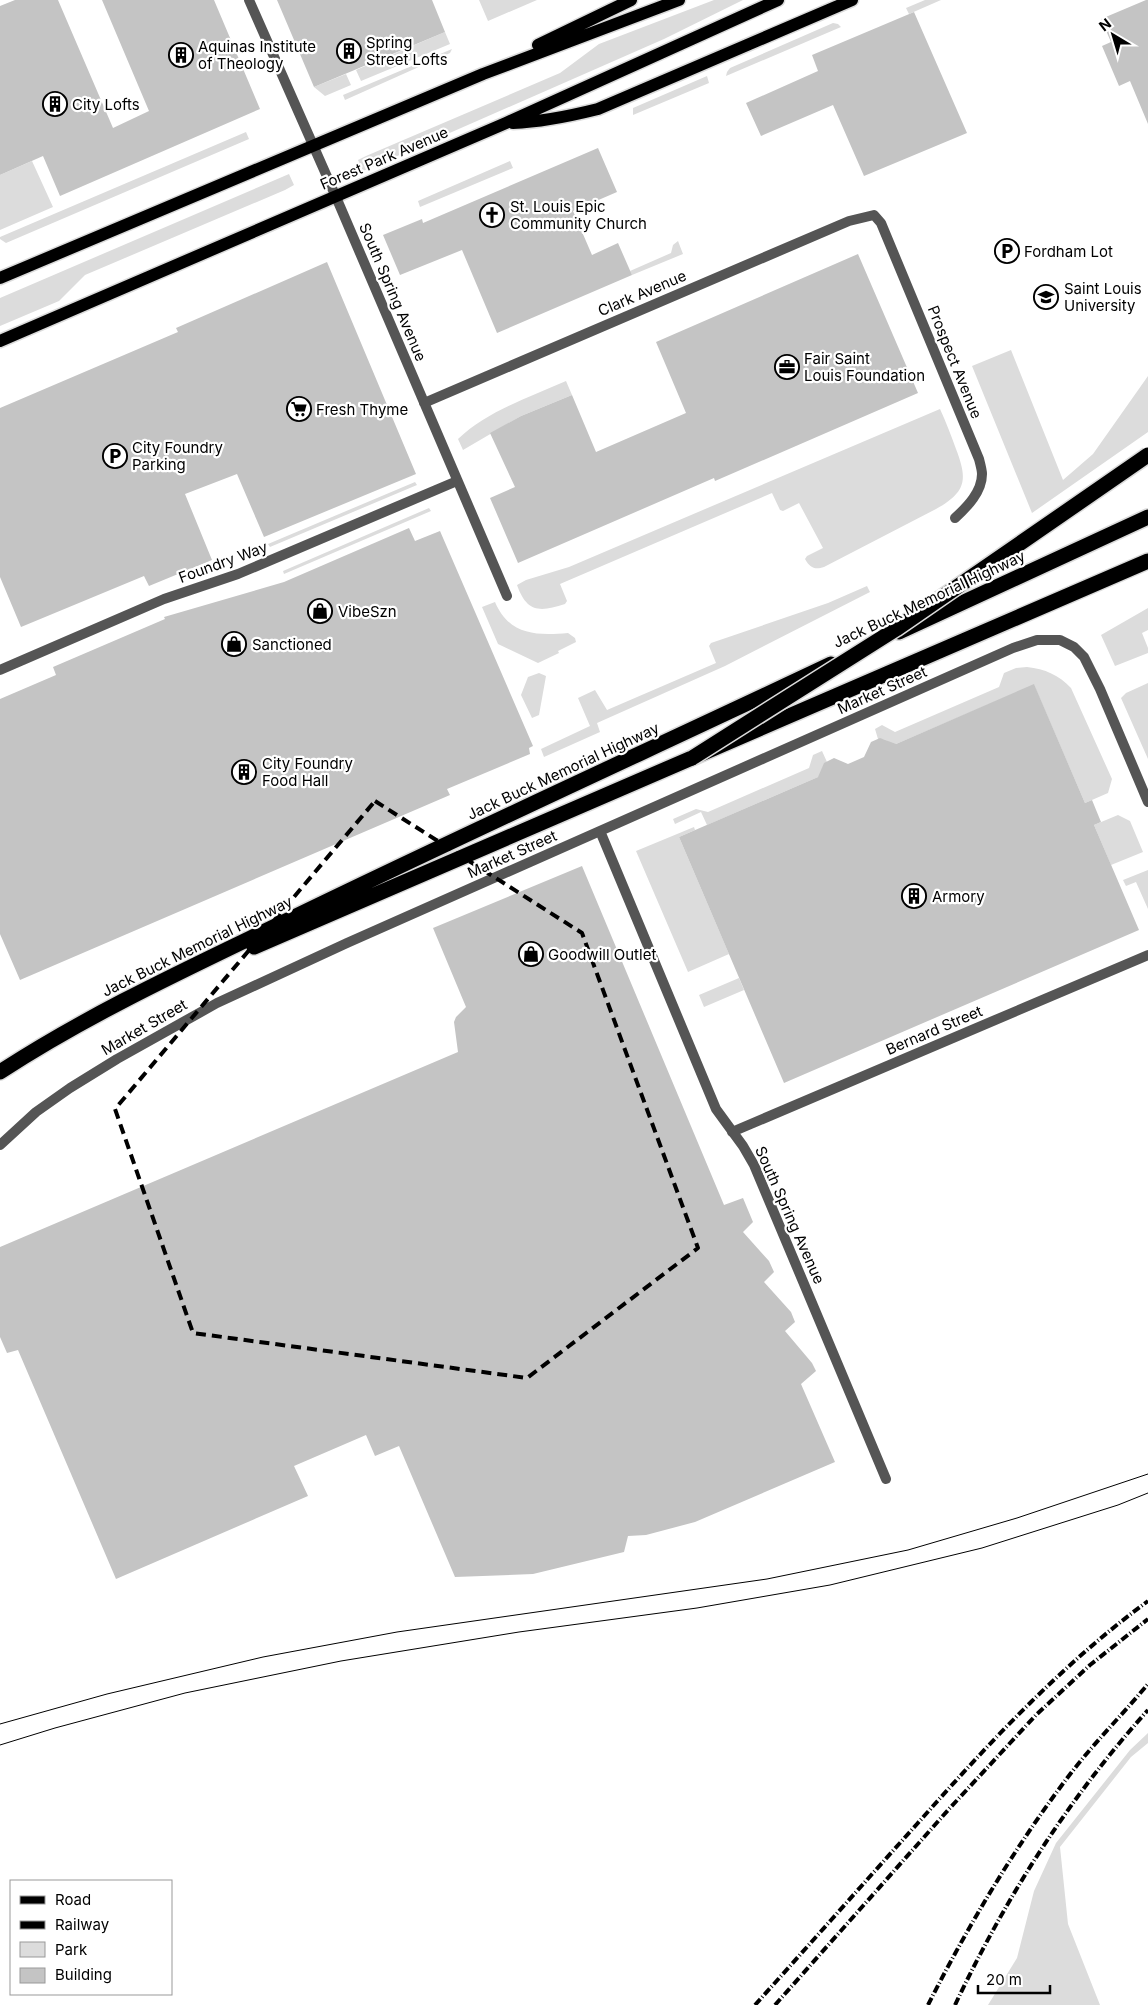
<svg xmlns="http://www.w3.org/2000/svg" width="1148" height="2005" font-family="Inter,sans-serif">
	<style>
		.green { fill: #dcdcdc }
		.building { fill: #c4c4c4 }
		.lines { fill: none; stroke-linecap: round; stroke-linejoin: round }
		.primary-casing { stroke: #dbdbdb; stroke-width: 15 }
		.highway-casing { stroke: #dbdbdb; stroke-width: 18 }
		.street { stroke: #555; stroke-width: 10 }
		.primary { stroke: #000; stroke-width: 12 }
		.highway { stroke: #000; stroke-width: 15 }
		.tram { stroke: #000; stroke-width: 1 }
		.rail { stroke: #000; stroke-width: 4; stroke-dasharray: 8 2.5 1 2.5; stroke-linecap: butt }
		.highway-bridge-casing { stroke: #dbdbdb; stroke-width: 18; stroke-linecap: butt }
		.highway-bridge { stroke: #000; stroke-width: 15 }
		.marked { fill: none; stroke: #000; stroke-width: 4; stroke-dasharray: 10 6; stroke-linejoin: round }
		.labels { text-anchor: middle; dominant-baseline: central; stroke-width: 4.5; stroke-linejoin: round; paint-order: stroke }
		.poi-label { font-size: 15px; fill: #000; stroke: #fff; text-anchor: start }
		.street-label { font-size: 15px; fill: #000; stroke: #fff }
	</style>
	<rect width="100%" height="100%" fill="#fff"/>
	<path class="green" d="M 479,0 L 537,0 L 488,21 Z
		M 714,0 L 743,0 L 664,39 L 363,171 L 358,160 L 366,156 L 560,73 L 599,44 Z
		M 925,0 L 941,0 L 909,14 L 906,8 Z
		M 833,23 L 838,24 L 841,27 L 726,76 L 727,72 L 730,68 Z
		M 445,32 L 450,44 L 361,81 L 356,70 Z
		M 452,49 L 450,53 L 345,100 L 343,95 Z
		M 346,74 L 351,85 L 325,96 L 314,87 Z
		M 707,76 L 709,83 L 633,115 L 633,108 Z
		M 246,132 L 249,139 L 6,243 L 0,239 L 0,237 Z
		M 32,161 L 53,207 L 0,230 L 0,175 Z
		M 510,161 L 513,168 L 420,207 L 418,201 Z
		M 289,174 L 294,185 L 285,190 L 85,275 L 59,301 L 0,326 L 0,298 Z
		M 678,241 L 683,254 L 632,275 L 630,271 L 671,253 L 673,245 Z
		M 1011,350 L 1063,480 L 1093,454 L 1148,376 L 1148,432 L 1032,513 L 972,366 Z
		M 566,381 L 572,395 L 521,416 L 463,450 L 458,439 C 487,411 530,397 566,381 Z
		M 940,409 C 946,422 951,435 956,449 C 968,480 966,492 936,509 L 824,567 C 815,570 810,568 805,559 L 807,556 L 823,548 L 799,503 L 783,511 L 780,510 L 772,493 L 560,584 L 567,601 L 565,604 C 540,612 527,613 517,585 L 526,580 L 569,567 Z
		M 415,482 L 417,485 L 270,547 L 268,544 Z
		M 429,508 L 431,511 L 284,574 L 283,571 Z
		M 867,586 L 870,592 L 725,666 L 597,723 L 600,732 L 544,757 L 541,749 L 590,726 L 578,698 L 595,690 L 607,710 L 716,663 L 709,646 L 711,643 L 828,603 Z
		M 495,602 C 509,635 536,636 568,633 L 575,638 L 576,642 L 558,651 L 559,653 L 538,663 L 498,644 L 482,607 Z
		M 1148,608 L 1148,630 L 1142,633 L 1148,648 L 1148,653 L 1115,666 L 1101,635 Z
		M 1027,667 C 1045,669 1059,675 1071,688 L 1112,779 L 1108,793 L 1085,803 L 1034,685 L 889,747 L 886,740 L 878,739 L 875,729 L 882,725 L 895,732 L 999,687 L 1004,673 L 1016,668 Z
		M 539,673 L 546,676 L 539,715 L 532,718 L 521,695 L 528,677 Z
		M 1148,683 L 1148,759 L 1121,698 L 1126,693 Z
		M 822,751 L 827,762 L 822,768 L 825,774 L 707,825 L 701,812 L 675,824 L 673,819 L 696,809 L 708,812 L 809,768 L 813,755 Z
		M 1118,815 L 1130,821 L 1143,852 L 1111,865 L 1094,825 Z
		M 694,827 L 695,830 L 679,837 L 729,954 L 688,972 L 636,851 Z
		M 1148,870 L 1148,909 L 1136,882 L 1126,886 L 1123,880 Z
		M 739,978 L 744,990 L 704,1007 L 699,995 Z
		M 1148,1733 L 1148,1743 L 1131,1757 L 1060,1847 L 1068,1924 L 1100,2005 L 988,2005 L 1017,1958 L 1034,1891 L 1056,1843 L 1130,1750 Z"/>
	<path class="building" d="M 15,0 L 58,0 L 113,128 L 149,111 L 102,0 L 214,0 L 260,109 L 60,196 L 43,156 L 0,175 L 0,6 Z
		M 277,0 L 432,0 L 445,32 L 314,87 Z
		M 1146,0 L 1148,0 L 1148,124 L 1130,81 L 1119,86 L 1102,46 L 1111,42 L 1101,19 Z
		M 914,12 L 967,133 L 864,176 L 833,105 L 761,136 L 746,103 L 818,71 L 812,55 Z
		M 598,148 L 617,192 L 573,211 L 592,255 L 618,243 L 632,275 L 497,333 L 462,250 L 400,275 L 383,235 L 422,219 L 423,223 Z
		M 858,254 L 918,393 L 715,481 L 714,478 L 518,563 L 490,498 L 515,487 L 490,433 L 521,416 L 572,395 L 596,452 L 686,413 L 656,342 Z
		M 327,262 L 416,474 L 264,537 L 237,474 L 185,494 L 212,560 L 149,586 L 144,576 L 21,627 L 0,577 L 0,408 L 178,332 L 176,328 Z
		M 409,528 L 415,541 L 440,531 L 533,746 L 529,748 L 530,754 L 447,789 L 450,795 L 20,980 L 0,934 L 0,699 L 56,675 L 53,667 L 165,619 L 164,617 L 284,582 Z
		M 1034,684 L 1085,803 L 1092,800 L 1101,822 L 1094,825 L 1139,930 L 784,1083 L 679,837 L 818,777 L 824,763 L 834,758 L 848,764 L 864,757 L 871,742 L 880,738 L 896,744 Z
		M 582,866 L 724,1205 L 743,1198 L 753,1222 L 743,1232 L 769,1261 L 774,1272 L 764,1282 L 791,1312 L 795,1322 L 785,1331 L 812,1363 L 816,1371 L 801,1384 L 835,1462 L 695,1522 L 646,1535 L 628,1536 L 624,1552 L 533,1574 L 455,1577 L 399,1446 L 375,1456 L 366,1435 L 294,1466 L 308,1496 L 116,1579 L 18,1350 L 7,1353 L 0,1337 L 0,1247 L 458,1052 L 454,1022 L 456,1017 L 466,1007 L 433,928 Z"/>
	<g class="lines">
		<defs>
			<path id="primary" d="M 538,45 L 631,0
				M 513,123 C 543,122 570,116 598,109 L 852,0
				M 0,278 L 483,74 L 679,0
				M 0,341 L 506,123 L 778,0"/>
			<path id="highway" d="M 899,632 L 1148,517
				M 254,947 L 1148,561
				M 0,1072 C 92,1012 193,966 292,918 C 471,831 651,749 831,664"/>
		</defs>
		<use href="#primary" class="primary-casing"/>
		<use href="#highway" class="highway-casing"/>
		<path class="street" d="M 249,0 L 336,197 L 507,596
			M 424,403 L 849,221 L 874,215 L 881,223 L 979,459 C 980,463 982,470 982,474 C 982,492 967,507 955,518
			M 0,670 L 164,599 L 238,574 L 457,481
			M 600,831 L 716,1109 L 743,1146 L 754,1165 L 886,1479
			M 732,1132 L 1148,955
			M 0,1145 L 36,1112 L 70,1088 L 117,1059 L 217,1003 L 347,943 L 1013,648 L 1037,640 L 1060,640 L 1074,647 L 1084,657 L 1100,689 L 1148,802"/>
		<use href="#primary" class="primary"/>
		<use href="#highway" class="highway"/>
		<path class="tram" d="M 0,1724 L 107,1694 L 263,1657 L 397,1632 L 767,1579 L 908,1550 L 1017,1518 L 1148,1474
			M 0,1745 L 55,1728 L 185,1693 L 341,1661 L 519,1632 L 697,1608 L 830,1585 L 982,1548 L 1118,1505 L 1148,1493"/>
		<path class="rail" d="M 755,2005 C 809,1945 863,1884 917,1824 C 988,1744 1061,1665 1148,1601
			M 775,2005 L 949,1809 L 1036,1715 L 1090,1665 L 1148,1619
			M 928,2005 C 969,1924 1016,1845 1071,1773 C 1095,1742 1123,1714 1148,1684
			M 955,2005 C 1006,1897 1068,1799 1148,1710"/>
		<defs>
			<path id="highway-bridge" d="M 692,758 L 896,629 L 1148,455"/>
		</defs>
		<use href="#highway-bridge" class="highway-bridge-casing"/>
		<use href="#highway-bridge" class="highway-bridge"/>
	</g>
	<path class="marked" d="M 375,801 L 582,933 L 698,1248 L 527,1378 L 193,1333 L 115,1109 Z"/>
	<defs>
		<symbol id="building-ring" viewBox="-11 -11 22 22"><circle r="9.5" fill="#fff" stroke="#000" stroke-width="1.5"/><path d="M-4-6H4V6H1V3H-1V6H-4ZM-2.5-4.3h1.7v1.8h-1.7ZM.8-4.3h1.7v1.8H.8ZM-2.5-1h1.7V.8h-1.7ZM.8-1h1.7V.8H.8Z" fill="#000"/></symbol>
		<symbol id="church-ring" viewBox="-11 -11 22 22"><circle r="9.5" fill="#fff" stroke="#000" stroke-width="1.5"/><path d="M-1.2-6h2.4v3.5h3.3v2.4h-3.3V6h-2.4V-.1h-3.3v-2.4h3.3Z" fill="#000"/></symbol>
		<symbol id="parking-ring" viewBox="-11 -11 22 22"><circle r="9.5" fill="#fff" stroke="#000" stroke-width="1.5"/><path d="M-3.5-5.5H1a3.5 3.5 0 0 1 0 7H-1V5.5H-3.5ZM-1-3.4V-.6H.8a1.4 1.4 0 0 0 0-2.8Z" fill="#000"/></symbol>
		<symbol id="university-ring" viewBox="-11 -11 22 22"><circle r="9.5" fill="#fff" stroke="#000" stroke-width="1.5"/><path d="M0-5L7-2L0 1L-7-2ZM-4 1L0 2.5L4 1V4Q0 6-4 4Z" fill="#000"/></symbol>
		<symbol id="office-ring" viewBox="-11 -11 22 22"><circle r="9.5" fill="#fff" stroke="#000" stroke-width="1.5"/><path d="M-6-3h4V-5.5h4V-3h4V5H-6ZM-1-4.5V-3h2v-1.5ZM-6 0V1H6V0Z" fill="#000"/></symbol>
		<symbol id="supermarket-ring" viewBox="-11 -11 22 22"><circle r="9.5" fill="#fff" stroke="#000" stroke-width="1.5"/><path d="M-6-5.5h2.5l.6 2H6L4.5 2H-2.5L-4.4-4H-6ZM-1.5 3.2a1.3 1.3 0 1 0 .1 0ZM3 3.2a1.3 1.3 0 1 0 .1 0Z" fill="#000"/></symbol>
		<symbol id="shop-ring" viewBox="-11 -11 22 22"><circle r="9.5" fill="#fff" stroke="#000" stroke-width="1.5"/><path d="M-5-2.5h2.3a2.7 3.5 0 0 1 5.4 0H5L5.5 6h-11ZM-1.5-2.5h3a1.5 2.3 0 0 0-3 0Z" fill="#000"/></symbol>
	</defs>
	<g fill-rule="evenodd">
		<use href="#building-ring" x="335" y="37" width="28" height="28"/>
		<use href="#building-ring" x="167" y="41" width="28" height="28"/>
		<use href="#building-ring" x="41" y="90" width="28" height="28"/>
		<use href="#church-ring" x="478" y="201" width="28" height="28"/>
		<use href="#parking-ring" x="993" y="237" width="28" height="28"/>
		<use href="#university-ring" x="1032" y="283" width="28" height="28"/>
		<use href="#office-ring" x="773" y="353" width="28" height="28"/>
		<use href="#supermarket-ring" x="285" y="395" width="28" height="28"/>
		<use href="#parking-ring" x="101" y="442" width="28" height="28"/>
		<use href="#shop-ring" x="306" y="597" width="28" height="28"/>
		<use href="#shop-ring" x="220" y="630" width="28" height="28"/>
		<use href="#building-ring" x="230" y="758" width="28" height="28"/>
		<use href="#building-ring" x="900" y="882" width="28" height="28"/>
		<use href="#shop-ring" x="517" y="940" width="28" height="28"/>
	</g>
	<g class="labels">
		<g class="poi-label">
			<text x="366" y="42">Spring<tspan x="366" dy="17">Street Lofts</tspan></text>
			<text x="198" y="46">Aquinas Institute<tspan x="198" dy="17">of Theology</tspan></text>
			<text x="72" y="104">City Lofts</text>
			<text x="510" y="206">St. Louis Epic<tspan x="510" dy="17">Community Church</tspan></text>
			<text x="1024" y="251">Fordham Lot</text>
			<text x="1064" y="288">Saint Louis<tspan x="1064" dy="17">University</tspan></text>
			<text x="804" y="358">Fair Saint<tspan x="804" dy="17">Louis Foundation</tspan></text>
			<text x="316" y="409">Fresh Thyme</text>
			<text x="132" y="447">City Foundry<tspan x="132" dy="17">Parking</tspan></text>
			<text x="338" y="611">VibeSzn</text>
			<text x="252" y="644">Sanctioned</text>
			<text x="262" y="763">City Foundry<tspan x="262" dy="17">Food Hall</tspan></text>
			<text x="932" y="896">Armory</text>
			<text x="548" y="954">Goodwill Outlet</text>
		</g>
		<g class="street-label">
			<text transform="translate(384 158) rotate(-23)">Forest Park Avenue</text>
			<text transform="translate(393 292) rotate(67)">South Spring Avenue</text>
			<text transform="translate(642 293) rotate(-23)">Clark Avenue</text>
			<text transform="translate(955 362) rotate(68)">Prospect Avenue</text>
			<text transform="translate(223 562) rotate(-20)">Foundry Way</text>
			<text transform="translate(929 599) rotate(-25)">Jack Buck Memorial Highway</text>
			<text transform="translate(882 690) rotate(-24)">Market Street</text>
			<text transform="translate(563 771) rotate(-25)">Jack Buck Memorial Highway</text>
			<text transform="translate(512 854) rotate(-24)">Market Street</text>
			<text transform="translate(197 946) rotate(-26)">Jack Buck Memorial Highway</text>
			<text transform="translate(144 1027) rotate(-30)">Market Street</text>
			<text transform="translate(934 1030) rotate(-23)">Bernard Street</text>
			<text transform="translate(790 1215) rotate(66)">South Spring Avenue</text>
		</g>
	</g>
	<rect x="10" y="1880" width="162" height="115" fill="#ffffff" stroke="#999999"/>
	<rect x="20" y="1896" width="25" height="8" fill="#000000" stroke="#999999"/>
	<text x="55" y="1905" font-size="15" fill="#000000">Road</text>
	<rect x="20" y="1921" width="25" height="8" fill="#000000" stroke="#999999"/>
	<text x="55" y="1930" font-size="15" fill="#000000">Railway</text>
	<rect x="20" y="1942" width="25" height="15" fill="#dcdcdc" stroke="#999999"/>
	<text x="55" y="1955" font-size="15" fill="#000000">Park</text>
	<rect x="20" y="1968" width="25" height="15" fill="#c4c4c4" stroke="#999999"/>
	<text x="55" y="1980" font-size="15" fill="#000000">Building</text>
	<g transform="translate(1113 35) rotate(322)" stroke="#ffffff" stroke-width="4" paint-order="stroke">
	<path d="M0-4L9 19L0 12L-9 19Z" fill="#000000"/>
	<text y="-8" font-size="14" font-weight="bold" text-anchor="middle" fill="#000000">N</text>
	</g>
	<path d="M978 1985v8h72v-8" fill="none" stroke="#000000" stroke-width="2.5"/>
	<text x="986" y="1985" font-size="15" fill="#000000" stroke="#ffffff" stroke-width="4" paint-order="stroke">20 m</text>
</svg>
